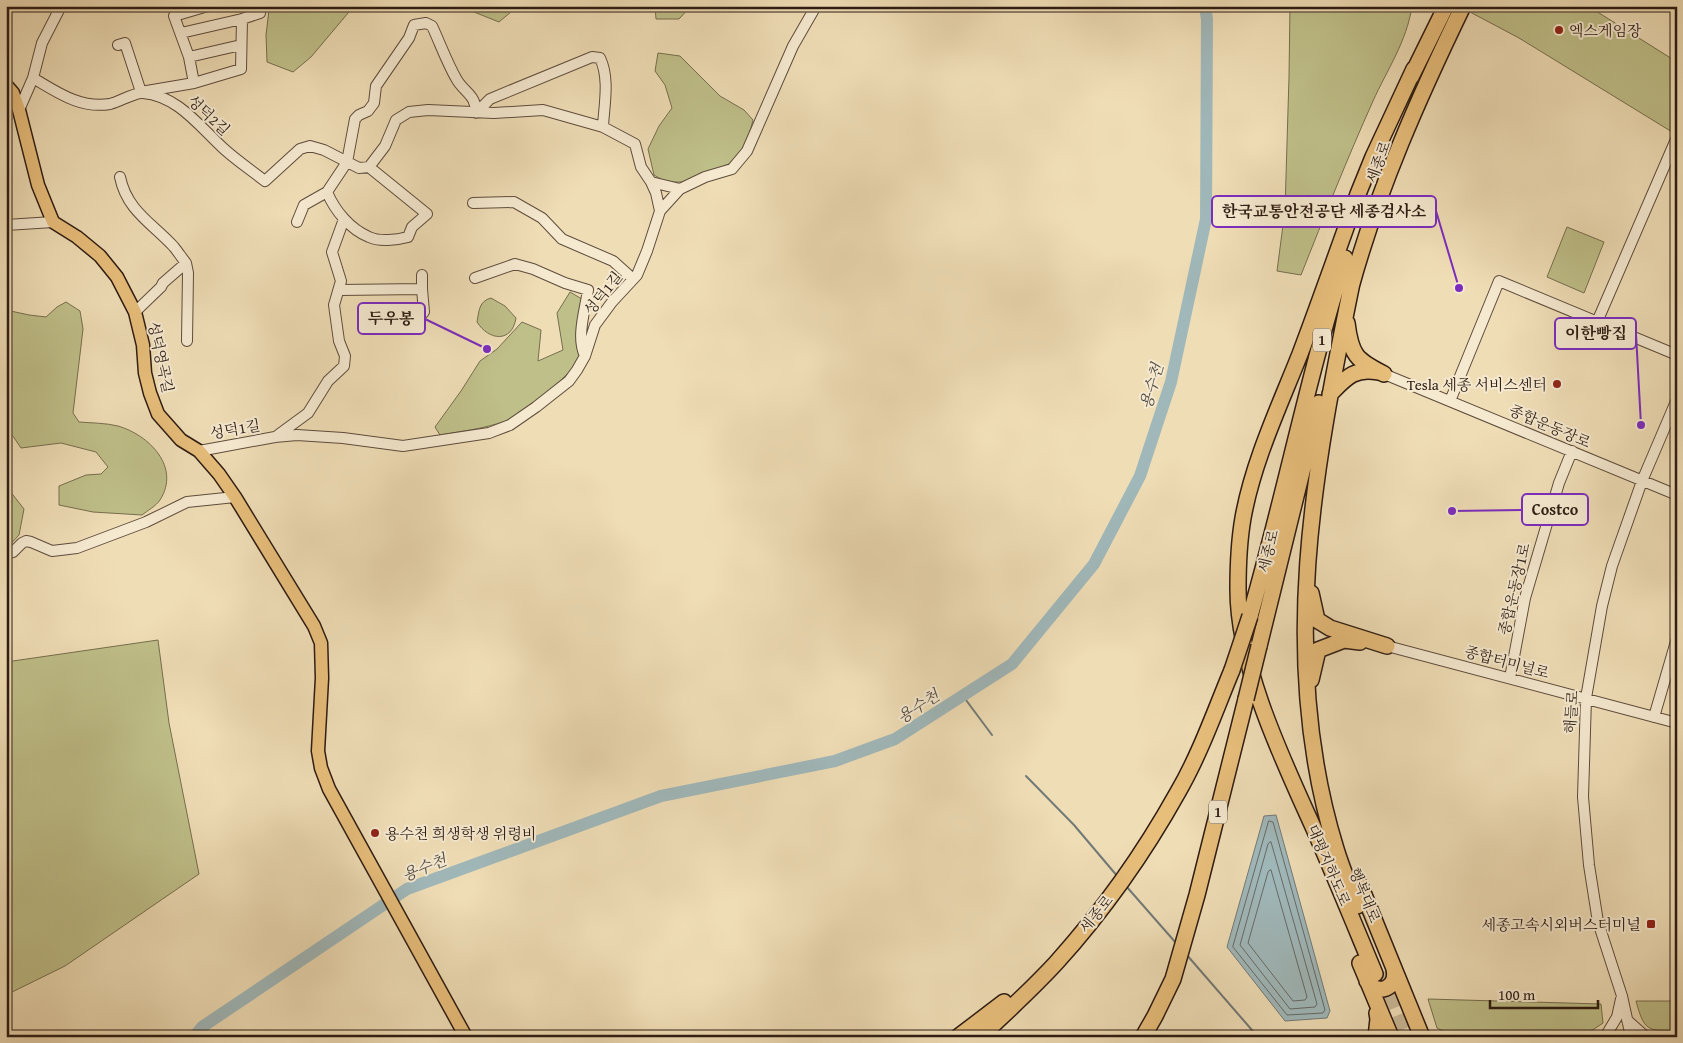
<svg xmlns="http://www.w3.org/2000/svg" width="1683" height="1043" font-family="'Gentium Book Plus','Noto Serif KR',serif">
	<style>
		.green { fill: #bfbf89; stroke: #766e4e }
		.water { fill: #a0b8ba; stroke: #727a77 }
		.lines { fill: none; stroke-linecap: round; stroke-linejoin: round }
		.shore { stroke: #666a66; stroke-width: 1 }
		.stream { stroke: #727a77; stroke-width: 2 }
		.river { stroke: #a0b8ba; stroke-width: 12 }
		.highway-tunnel { stroke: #c8b695; stroke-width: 15; stroke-dasharray: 15 8; stroke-linecap: butt }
		.minor-casing { stroke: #5e4c3c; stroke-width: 12 }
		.major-casing { stroke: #2d1c13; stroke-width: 15 }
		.highway-casing { stroke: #2d1c13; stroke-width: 18 }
		.minor { stroke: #f5e9d0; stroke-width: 10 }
		.major { stroke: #e8be7b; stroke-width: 12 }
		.highway { stroke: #e8be7b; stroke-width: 15 }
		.highway-bridge-casing { stroke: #2d1c13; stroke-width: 18; stroke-linecap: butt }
		.highway-bridge { stroke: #e8be7b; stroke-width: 15 }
		.poi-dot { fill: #8f2418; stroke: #f5e9d0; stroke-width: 2 }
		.labels { text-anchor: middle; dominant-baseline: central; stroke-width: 4; stroke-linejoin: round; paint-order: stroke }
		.shield { fill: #f5e9d0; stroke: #695a4c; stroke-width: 1 }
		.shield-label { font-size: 14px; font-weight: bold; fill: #2d1c13 }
		.poi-label { font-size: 15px; fill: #2d1c13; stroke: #f5e9d0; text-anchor: start }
		.street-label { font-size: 15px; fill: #2d1c13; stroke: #f5e9d0 }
		.water-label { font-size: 16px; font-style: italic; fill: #504b45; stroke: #f5e9d0 }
		.leader { fill: none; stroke: #7b2cbf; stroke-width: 2 }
		.callout-dot { fill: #7b2cbf; stroke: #f5e9d0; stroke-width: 2 }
		.callout { fill: #f5e9d0; stroke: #7b2cbf; stroke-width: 2 }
		.callout-label { font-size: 16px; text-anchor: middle; font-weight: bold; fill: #2d1c13 }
	</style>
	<rect width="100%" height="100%" fill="#efddb6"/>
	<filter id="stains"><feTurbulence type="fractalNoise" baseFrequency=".004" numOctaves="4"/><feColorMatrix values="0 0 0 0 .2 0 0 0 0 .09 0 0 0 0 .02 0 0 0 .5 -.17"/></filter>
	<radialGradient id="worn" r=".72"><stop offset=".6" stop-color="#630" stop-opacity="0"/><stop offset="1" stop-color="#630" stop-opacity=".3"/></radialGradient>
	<path class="green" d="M 277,6 L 354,6 L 311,57 L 293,72 L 267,62 L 266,35 L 269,10 Z
		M 459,6 L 518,6 L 499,22 Z
		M 655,6 L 691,6 L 679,19 L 656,19 Z
		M 1290,6 L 1412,6 C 1407,41 1387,70 1373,101 C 1347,159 1324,217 1301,275 L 1277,271 L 1285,210 L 1289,77 Z
		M 1473,6 L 1588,6 L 1677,62 L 1677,135 L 1519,38 L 1470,12 Z
		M 658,53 L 680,56 L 720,96 L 744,110 L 753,120 L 747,143 L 729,164 L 682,182 L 666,182 L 654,175 L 648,149 L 659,126 L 672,108 L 665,85 L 655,71 Z
		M 1567,227 L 1604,242 L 1584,293 L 1547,277 Z
		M 570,292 L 582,299 C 582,313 584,340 582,353 C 578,371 521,415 505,421 C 484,429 462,431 440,435 L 435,427 L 461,391 L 480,361 L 497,349 L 522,322 L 541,330 L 538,361 L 563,350 L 557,313 Z
		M 491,298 L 505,306 L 516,318 C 512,343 489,341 477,322 C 479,311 479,301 491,298 Z
		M 66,302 L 80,311 L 83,329 L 73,413 L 79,422 C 92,423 106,423 118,426 C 149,435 181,467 160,500 C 156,506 147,511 142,515 L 93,512 L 59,505 L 59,486 L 86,475 L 101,474 L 108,467 L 96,452 L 61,443 L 21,448 L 6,426 L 6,310 L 29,315 L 46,317 L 57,307 Z
		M 6,486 L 24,509 L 19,535 L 6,549 Z
		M 158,640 L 169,723 L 199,874 L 65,966 L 6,995 L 6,662 Z
		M 1428,999 L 1601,1004 L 1603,1023 L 1588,1033 L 1455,1037 L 1437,1028 Z
		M 1636,1001 L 1677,1001 L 1677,1030 C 1647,1032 1644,1030 1636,1001 Z"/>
	<path class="water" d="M 1276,815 L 1330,1011 L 1327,1018 L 1285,1021 L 1227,947 L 1264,816 Z"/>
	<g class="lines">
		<path class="shore" d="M 1269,821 L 1273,822 L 1325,1010 L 1323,1013 L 1287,1015 L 1233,947 Z
			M 1271,842 L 1317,1004 L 1315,1007 L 1290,1009 L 1240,945 L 1268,844 Z
			M 1271,870 L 1307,997 L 1305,1000 L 1293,1001 L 1248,943 L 1268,872 Z"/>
		<path class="stream" d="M 963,696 L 992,735
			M 1026,776 L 1074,825 L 1118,877
			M 1126,886 L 1176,943
			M 1186,954 L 1258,1037"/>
		<path class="river" d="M 194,1037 L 202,1027 L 407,889 L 661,796 L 835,761 L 895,739 L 1012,664 L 1094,564 L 1140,476 L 1171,382 L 1206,219 L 1207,19 L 1205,6"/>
		<path class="highway-tunnel" d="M 1382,972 L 1409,1037"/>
		<defs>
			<path id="minor" d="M 181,33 L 242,19
				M 118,45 L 125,43 L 141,92 L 194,83 L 241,69 L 242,19 L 260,13 L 260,6
				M 189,57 L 241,45
				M 33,78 C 57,92 80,109 110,104 C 119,102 135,92 143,93 C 178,96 199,126 223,148 C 236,160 251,170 265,181 L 300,149 L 310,146 L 324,150 L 359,168 L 369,167 L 385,146 L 396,120 L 409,112 L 428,110 L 494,113 L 543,110 L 603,127 L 635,144 L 641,167 L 651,182 L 656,193 L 660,211
				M 194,83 L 189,57 L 174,16 L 208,6
				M 19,110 L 33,78 L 42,43 L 61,6
				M 476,113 L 490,99 L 592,57 L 600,58 C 610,79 604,105 603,127
				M 369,167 L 427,214 L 412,227 L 408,237 C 397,240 379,242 369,237 C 350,229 335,211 327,192 L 347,162 L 355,119 L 359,115 L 368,111 L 374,103 L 376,86 L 409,38 L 414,25 L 426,23 L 432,26 C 440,43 447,63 457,80 C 465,93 476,95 476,113
				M 120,177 C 127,211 152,223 174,247 C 178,252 182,258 186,263 L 163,283 L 161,287 L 135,312
				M 651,182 L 680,189
				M 473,203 L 514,202 L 542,218 L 562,239 L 613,261 L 633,279
				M 297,222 L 304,205 L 327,192
				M 6,225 L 53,222
				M 186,263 L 188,273 L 187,341
				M 475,278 L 515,264 L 533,269 L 565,283 L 588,290 C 585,311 576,337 585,356
				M 339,290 L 422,289 L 422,275
				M 1597,322 L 1677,137
				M 399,323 L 418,318 L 424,312 L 422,289
				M 1384,374 L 1677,495
				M 1450,401 L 1499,281 L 1677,355
				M 278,435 L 308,413 L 328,381 L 344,366 L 345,356 L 339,341 L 334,305 L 341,281 L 332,252 L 344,219
				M 199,451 L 275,437 L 297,435 L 343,438 L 403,446 L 489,433 L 510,425 L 536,407 L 569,381 L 577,370 L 585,356 L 595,325 L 612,302 L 637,275 L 647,251 L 660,211 L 680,189 L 705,177 L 732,169 L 747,151 L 793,46 L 816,6
				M 6,554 L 13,552 L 22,543 L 26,541 L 31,542 L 52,551 L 77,548 L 146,522 L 187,502 L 235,497
				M 1387,646 L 1677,723
				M 1510,678 L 1525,598 L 1559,483 L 1572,451
				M 1654,717 L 1677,638
				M 1627,1020 L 1646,1037
				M 1605,1037 L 1617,1017 L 1621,999
				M 1631,1037 L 1622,996 L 1598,922 L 1589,865 L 1583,797 L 1586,698 L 1602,606 L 1612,566 L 1642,481 L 1677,399"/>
			<path id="major" d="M 6,85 L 13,93 L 19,110 L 38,185 L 53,222 L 77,237 L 100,256 L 117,277 L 135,312 L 143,345 L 145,373 L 150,393 L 158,414 L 181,440 L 199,451 L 219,474 L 235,497 L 314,626 L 321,643 L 322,678 L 318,751 L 321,768 L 329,789 L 466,1037"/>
			<path id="highway" d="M 1411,77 L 1446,6
				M 1353,278 C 1314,469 1277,658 1336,849 C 1342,869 1350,887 1357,906
				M 1351,287 C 1378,189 1419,97 1463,6
				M 1347,323 C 1351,355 1356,360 1384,374
				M 1330,394 C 1345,379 1354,367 1378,372
				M 1311,593 L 1317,620 L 1330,628 L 1387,646
				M 1250,616 C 1284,498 1308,376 1345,258
				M 1259,646 L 1319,403
				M 1311,680 L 1318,650 L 1344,640 L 1360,642
				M 1360,885 L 1422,1037
				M 1360,963 L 1391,1037
				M 1375,974 C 1355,926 1335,877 1314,829 C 1282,758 1238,667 1238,589 C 1238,566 1239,541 1243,518 C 1253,462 1279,407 1300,354 C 1320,301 1339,247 1358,194 L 1373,157 L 1414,69
				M 1367,981 C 1378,997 1398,988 1394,969
				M 958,1037 L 1004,1002
				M 980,1037 C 1006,1013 1032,989 1056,963 C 1103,911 1144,853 1178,792 C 1200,754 1215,711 1232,670
				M 1143,1037 L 1155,1016 L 1173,979 L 1197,895 L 1246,699
				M 1376,1037 L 1378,1019 L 1377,1013"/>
		</defs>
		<use href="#minor" class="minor-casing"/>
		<use href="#major" class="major-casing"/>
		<use href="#highway" class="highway-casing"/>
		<use href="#minor" class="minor"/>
		<use href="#major" class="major"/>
		<use href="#highway" class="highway"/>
		<defs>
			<path id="highway-bridge" d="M 1232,670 L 1250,616
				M 1246,699 L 1259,646"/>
		</defs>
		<use href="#highway-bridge" class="highway-bridge-casing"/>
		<use href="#highway-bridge" class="highway-bridge"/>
	</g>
	<g class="poi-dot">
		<circle cx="1559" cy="30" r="5"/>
		<circle cx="1557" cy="384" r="5"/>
		<circle cx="375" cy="833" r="5"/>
		<rect x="1646" y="919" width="10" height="10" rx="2.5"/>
	</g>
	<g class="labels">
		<g class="shield">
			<rect x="1313" y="328.5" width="18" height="23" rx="4"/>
			<rect x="1209" y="800.5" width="18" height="23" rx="4"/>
		</g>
		<g class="shield-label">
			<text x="1322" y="340">1</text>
			<text x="1218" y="812">1</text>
		</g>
		<g class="poi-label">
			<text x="1569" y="30">엑스게임장</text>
			<text x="1547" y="384" text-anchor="end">Tesla 세종 서비스센터</text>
			<text x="385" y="833">용수천 희생학생 위령비</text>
			<text x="1641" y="924" text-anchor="end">세종고속시외버스터미널</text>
		</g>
		<g class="street-label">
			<text transform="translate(209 115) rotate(43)">성덕2길</text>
			<text transform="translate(1378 162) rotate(-70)">세종로</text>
			<text transform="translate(603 293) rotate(-51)">성덕1길</text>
			<text transform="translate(161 357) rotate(78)">성덕영곡길</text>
			<text transform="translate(1550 426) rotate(23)">종합운동장로</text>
			<text transform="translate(235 429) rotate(-10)">성덕1길</text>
			<text transform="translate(1268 551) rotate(-76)">세종로</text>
			<text transform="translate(1514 589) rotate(-77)">종합운동장1로</text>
			<text transform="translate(1507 662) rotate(15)">종합터미널로</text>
			<text transform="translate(1571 712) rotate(-86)">해들로</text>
			<text transform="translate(1329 865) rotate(67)">대평지하도로</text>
			<text transform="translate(1365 895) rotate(68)">행복대로</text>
			<text transform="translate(1096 914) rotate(-51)">세종로</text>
		</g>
		<g class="water-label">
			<text transform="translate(1151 386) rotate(-74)">용수천</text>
			<text transform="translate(918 706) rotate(-33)">용수천</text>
			<text transform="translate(424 867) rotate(-22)">용수천</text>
		</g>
	</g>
	<path class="leader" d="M1459 288L1436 211M487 349L425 319M1641 425L1636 334M1452 511L1522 510"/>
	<g class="callout-dot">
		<circle cx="1459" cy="288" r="5"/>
		<circle cx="487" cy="349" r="5"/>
		<circle cx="1641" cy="425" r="5"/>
		<circle cx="1452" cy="511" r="5"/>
	</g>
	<g class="callout">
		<rect x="1212" y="196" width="224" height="31" rx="5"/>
		<rect x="358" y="303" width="67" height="31" rx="5"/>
		<rect x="1555" y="318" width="81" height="31" rx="5"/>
		<rect x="1522" y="494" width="66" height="31" rx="5"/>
	</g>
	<g class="callout-label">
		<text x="1324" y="217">한국교통안전공단 세종검사소</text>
		<text x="391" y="324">두우봉</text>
		<text x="1596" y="339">이한빵집</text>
		<text x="1555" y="515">Costco</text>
	</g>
	<rect width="1683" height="1043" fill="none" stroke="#efddb6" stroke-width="25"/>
	<rect x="8" y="8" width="1668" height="1028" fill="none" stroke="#2d1c13" stroke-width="2.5"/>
	<rect x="12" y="12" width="1658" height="1018" fill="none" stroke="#2d1c13"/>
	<path d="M1490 1000v8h108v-8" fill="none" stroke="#2d1c13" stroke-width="2.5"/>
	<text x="1498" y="1000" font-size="15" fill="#2d1c13" stroke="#f5e9d0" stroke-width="4" paint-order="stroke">100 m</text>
	<rect width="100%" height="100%" filter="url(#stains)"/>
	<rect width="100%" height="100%" fill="url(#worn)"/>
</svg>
